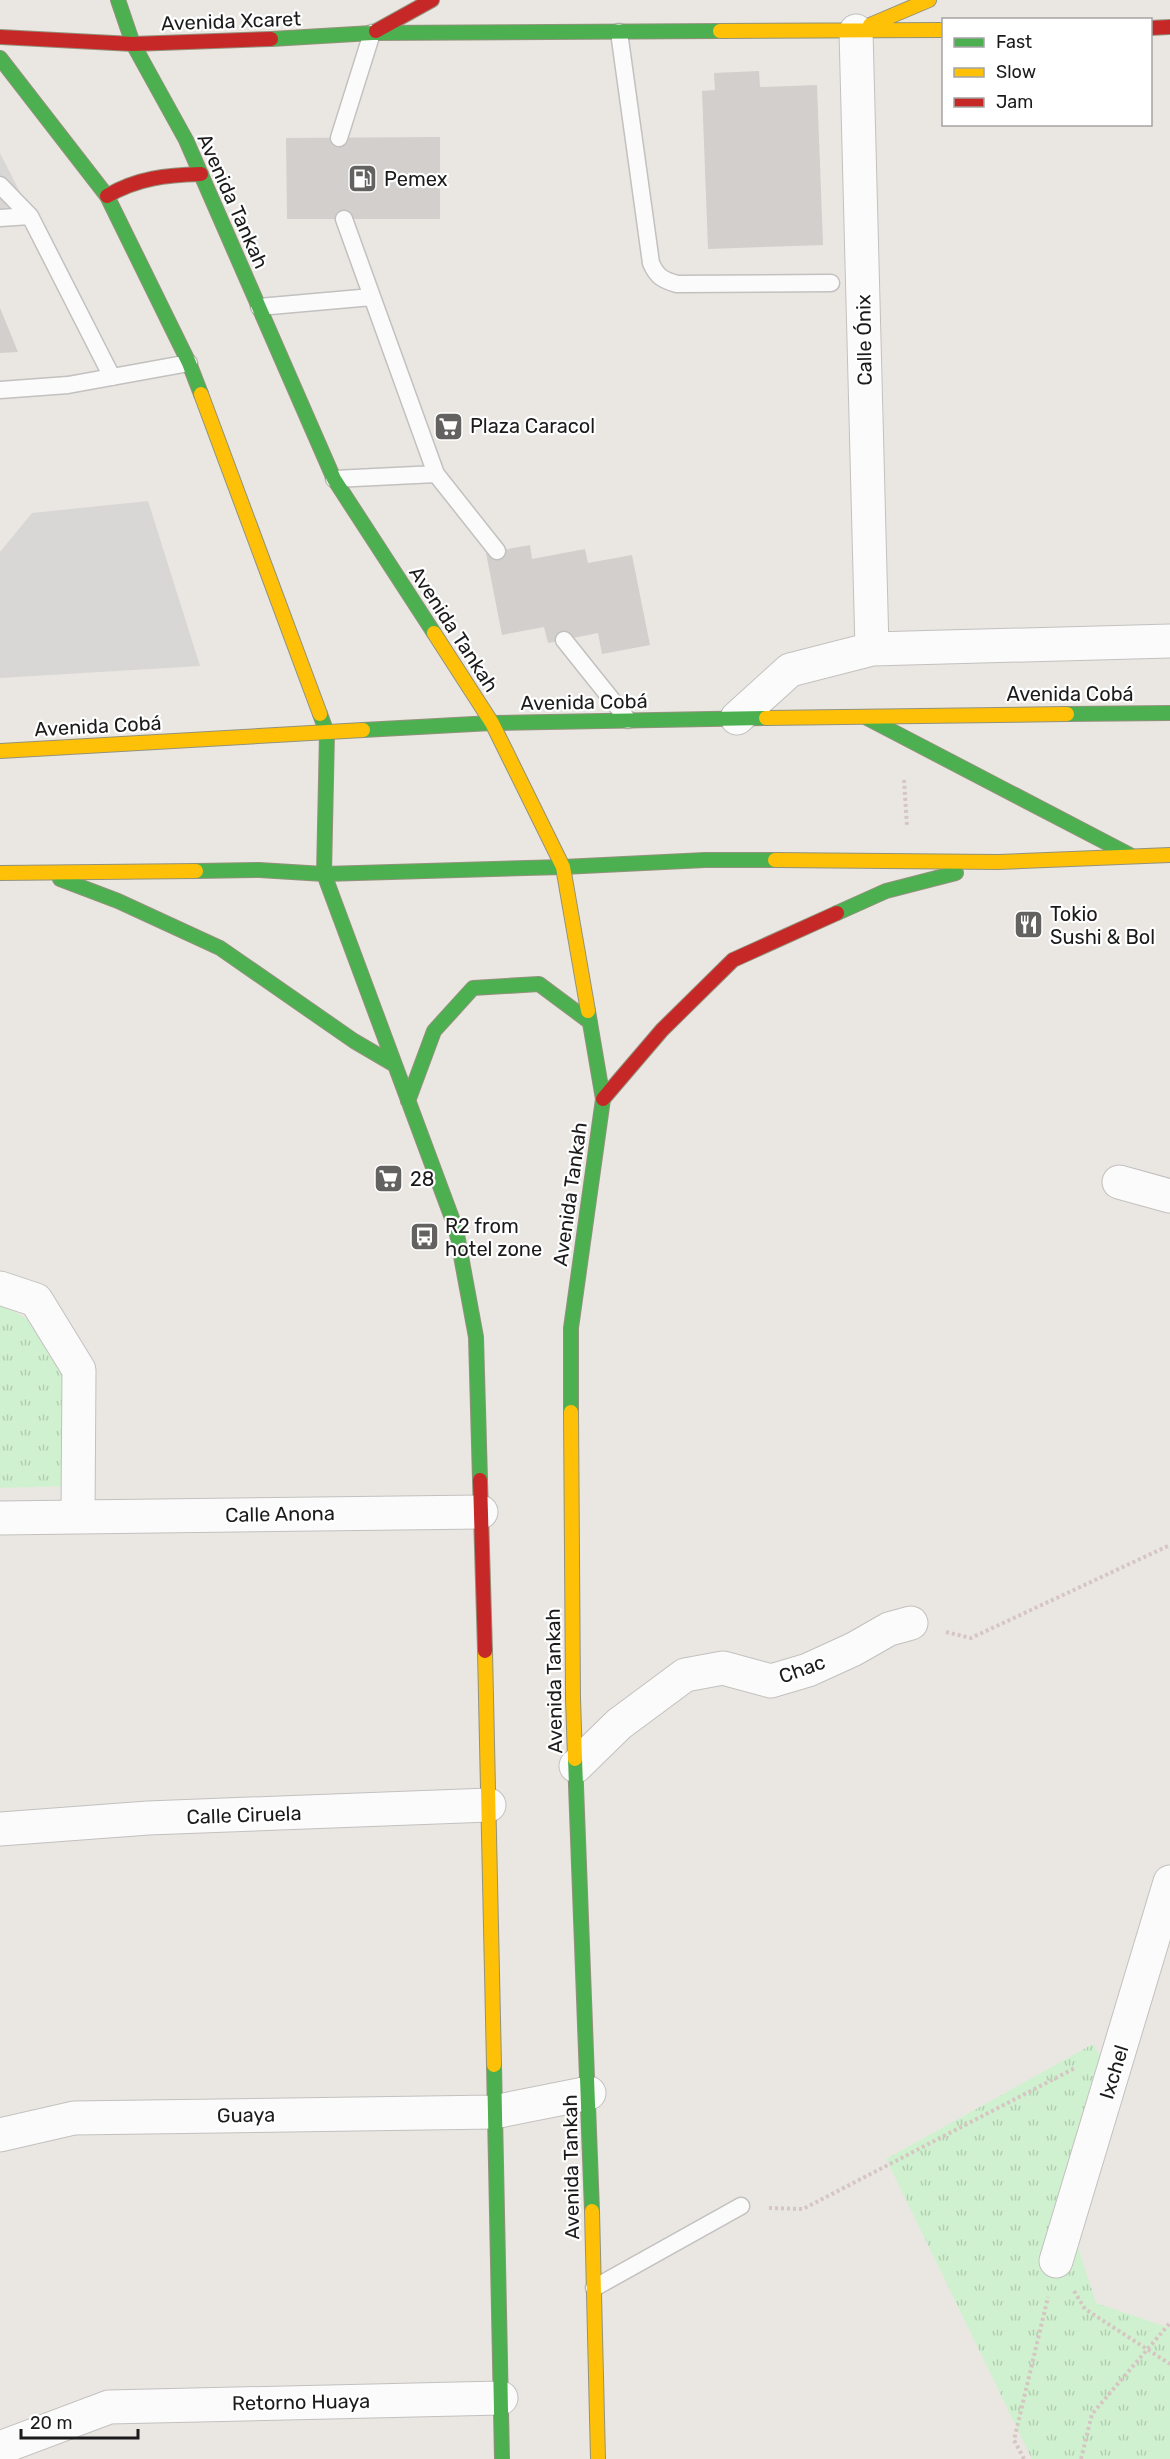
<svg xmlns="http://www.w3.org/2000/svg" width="1170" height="2459" font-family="Rubik,sans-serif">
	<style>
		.park { fill: url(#park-tufts) }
		.parking { fill: #d8d7d5 }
		.building { fill: #d2cfcc }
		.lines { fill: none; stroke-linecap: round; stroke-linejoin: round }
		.lane-casing { stroke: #c2c1bf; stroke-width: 19 }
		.street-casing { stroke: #c2c1bf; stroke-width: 35 }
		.fast-casing { stroke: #92927c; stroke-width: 16 }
		.slow-casing { stroke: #92927c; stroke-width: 16 }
		.jam-casing { stroke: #92927c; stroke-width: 16 }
		.path { stroke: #d6c6c3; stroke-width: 4; stroke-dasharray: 3 3; stroke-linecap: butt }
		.lane { stroke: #fcfbfb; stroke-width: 16 }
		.street { stroke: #fcfbfb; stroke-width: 33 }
		.fast { stroke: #4caf50; stroke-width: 14 }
		.slow { stroke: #ffc107; stroke-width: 14 }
		.jam { stroke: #c62828; stroke-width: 14 }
		.labels { text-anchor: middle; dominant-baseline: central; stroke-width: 4.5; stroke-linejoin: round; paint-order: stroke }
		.street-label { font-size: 20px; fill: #1b1b1b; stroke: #fff }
		.poi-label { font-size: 20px; fill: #1b1b1b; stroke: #fff; text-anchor: start }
	</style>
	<defs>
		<pattern id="park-tufts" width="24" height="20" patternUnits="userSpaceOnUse" patternTransform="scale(1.5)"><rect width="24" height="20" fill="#d0f1cf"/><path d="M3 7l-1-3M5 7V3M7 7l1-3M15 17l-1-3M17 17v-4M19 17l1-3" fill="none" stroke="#b2ceb1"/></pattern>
	</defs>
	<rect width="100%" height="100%" fill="#eae7e3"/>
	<path class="park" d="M 0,1303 L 47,1331 L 76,1391 L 72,1486 L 0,1488 Z
		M 1093,2044 L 1123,2092 L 1077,2244 L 1096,2303 L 1170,2328 L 1170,2459 L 1032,2459 L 886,2159 Z"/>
	<path class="parking" d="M 0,153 L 33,218 L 0,220 Z
		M 148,501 L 200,666 L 0,678 L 0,552 L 32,513 Z"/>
	<path class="building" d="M 759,71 L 760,87 L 817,85 L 823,245 L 708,249 L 702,91 L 715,90 L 714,73 Z
		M 440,137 L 440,219 L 287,219 L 286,138 Z
		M 0,308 L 18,352 L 0,353 Z
		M 530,545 L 532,559 L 585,549 L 588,563 L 632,555 L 650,645 L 602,654 L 598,633 L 548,643 L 544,627 L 502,635 L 486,553 Z"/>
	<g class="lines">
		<defs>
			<path id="lane" d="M 619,32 L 651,263 C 657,277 663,280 677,284 L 831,283
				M 339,138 L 372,33
				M 0,185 L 30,216 L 112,377
				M 0,218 L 30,216
				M 344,219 L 436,474 L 497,551
				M 259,307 L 372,297
				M 0,390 L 68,385 L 189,363
				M 334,479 L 436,474
				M 564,640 L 628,720
				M 594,2288 L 741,2206"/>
			<path id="street" d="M 856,31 L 872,649
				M 737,718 L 790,670 L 872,649 L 1170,641
				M 1119,1182 L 1170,1196
				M 0,1288 L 36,1300 L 79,1370 L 78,1517
				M 0,1518 L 481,1512
				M 576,1766 L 619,1724 L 685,1675 L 723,1668 L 771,1681 L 808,1670 L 854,1649 L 889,1629 L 911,1623
				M 0,1829 L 148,1818 L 489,1805
				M 0,2135 L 74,2118 L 494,2112 L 589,2093
				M 1056,2261 L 1170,1882
				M 0,2448 L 109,2407 L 501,2398"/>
			<path id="fast" d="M 118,0 L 133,44 L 186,140 L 334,479 L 434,633
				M 271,39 L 372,33 L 720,31
				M 0,58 L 107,196 L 189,363 L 201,394
				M 320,714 L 327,733 L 324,874 L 456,1229 L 476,1337 L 480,1480
				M 1067,714 L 1170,713
				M 867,718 L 1130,855
				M 363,730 L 492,723 L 766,718
				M 196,871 L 259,870 L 324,874 L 563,867 L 705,860 L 775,860
				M 60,879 L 118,901 L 220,948 L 354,1041 L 395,1065
				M 837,913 L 886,891 L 956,873
				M 408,1101 L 434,1031 L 473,988 L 539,984 L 590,1022
				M 571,1412 L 571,1328 L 603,1099 L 588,1011
				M 575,1759 L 592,2211
				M 494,2065 L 502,2459"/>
			<path id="slow" d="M 870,25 L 929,0
				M 720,31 L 944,30
				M 201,394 L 320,714
				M 434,633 L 492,723 L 563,867 L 588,1011
				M 766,718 L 1067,714
				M 0,751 L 363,730
				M 775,860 L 998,862 L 1170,855
				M 0,873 L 196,871
				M 571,1412 L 573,1698 L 575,1759
				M 485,1651 L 494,2065
				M 592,2211 L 598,2459"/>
			<path id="jam" d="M 1150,28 L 1170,27
				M 376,31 L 432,0
				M 0,37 L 133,44 L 271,39
				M 107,196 C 137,178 167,175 201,174
				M 603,1099 L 662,1030 L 733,960 L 837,913
				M 480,1480 L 485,1651"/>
		</defs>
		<use href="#lane" class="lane-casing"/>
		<use href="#street" class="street-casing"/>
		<use href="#fast" class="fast-casing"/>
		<use href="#slow" class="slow-casing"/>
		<use href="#jam" class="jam-casing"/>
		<path class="path" d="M 904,780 L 907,826
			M 946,1632 L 971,1638 L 1170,1545
			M 769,2208 L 803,2209 L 1075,2068
			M 1074,2291 L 1085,2309 L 1170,2364
			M 1024,2459 L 1014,2440 L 1048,2297
			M 1081,2459 L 1092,2414 L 1170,2323"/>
		<use href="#lane" class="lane"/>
		<use href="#street" class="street"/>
		<use href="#fast" class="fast"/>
		<use href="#slow" class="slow"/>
		<use href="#jam" class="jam"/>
	</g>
	<defs>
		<symbol id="fuel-square" viewBox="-11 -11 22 22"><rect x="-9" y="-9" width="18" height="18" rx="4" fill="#636261" stroke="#fff"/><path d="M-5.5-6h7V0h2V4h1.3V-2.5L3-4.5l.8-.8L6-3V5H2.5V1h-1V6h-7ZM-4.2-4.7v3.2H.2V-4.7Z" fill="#fff"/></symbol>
		<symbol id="supermarket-square" viewBox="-11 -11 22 22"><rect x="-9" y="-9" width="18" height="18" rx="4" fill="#636261" stroke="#fff"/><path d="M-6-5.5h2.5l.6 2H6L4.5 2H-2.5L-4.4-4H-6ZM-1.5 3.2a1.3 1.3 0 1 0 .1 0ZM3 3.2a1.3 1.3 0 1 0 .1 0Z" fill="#fff"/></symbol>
		<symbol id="restaurant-square" viewBox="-11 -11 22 22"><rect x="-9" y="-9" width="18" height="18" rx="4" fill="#636261" stroke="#fff"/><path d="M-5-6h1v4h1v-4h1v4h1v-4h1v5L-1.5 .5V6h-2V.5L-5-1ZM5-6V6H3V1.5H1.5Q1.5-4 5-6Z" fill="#fff"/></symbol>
		<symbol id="bus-square" viewBox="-11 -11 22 22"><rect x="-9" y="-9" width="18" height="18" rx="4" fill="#636261" stroke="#fff"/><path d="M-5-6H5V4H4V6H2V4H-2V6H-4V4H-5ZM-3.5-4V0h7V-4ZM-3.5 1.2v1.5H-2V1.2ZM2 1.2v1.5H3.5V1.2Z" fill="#fff"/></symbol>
	</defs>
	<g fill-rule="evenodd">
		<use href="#fuel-square" x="346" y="162" width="33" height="33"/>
		<use href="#supermarket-square" x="432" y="410" width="33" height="33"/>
		<use href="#restaurant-square" x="1012" y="908" width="33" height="33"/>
		<use href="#supermarket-square" x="372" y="1162" width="33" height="33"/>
		<use href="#bus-square" x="408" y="1220" width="33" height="33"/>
	</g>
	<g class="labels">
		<g class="street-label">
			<text transform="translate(231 21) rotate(-2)">Avenida Xcaret</text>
			<text transform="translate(233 201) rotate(66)">Avenida Tankah</text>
			<text transform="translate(864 340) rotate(-91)">Calle Ónix</text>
			<text transform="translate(454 629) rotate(57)">Avenida Tankah</text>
			<text x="1070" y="694">Avenida Cobá</text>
			<text transform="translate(584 702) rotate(-1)">Avenida Cobá</text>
			<text transform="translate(98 726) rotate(-3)">Avenida Cobá</text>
			<text transform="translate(570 1194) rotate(-82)">Avenida Tankah</text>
			<text transform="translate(280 1514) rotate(-1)">Calle Anona</text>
			<text transform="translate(802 1669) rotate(-20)">Chac</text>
			<text transform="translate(554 1681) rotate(-91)">Avenida Tankah</text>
			<text transform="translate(244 1815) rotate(-2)">Calle Ciruela</text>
			<text transform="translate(1114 2072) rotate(-73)">Ixchel</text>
			<text transform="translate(246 2115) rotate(-1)">Guaya</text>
			<text transform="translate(571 2167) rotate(-91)">Avenida Tankah</text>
			<text transform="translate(301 2402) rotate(-1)">Retorno Huaya</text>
		</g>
		<g class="poi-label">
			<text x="384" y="179">Pemex</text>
			<text x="470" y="426">Plaza Caracol</text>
			<text x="1050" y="914">Tokio<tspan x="1050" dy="23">Sushi &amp; Bol</tspan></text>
			<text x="410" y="1179">28</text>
			<text x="445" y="1226">R2 from<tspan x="445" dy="23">hotel zone</tspan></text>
		</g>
	</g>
	<rect x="942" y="18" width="210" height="108" fill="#ffffff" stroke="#a4a4a4" stroke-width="1.5"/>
	<rect x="954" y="38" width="30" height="9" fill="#4caf50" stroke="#a4a4a4" stroke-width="1.5"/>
	<text x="996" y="48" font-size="18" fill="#1b1b1b">Fast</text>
	<rect x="954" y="68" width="30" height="9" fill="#ffc107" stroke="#a4a4a4" stroke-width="1.5"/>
	<text x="996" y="78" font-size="18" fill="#1b1b1b">Slow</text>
	<rect x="954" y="98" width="30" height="9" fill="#c62828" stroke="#a4a4a4" stroke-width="1.5"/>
	<text x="996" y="108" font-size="18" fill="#1b1b1b">Jam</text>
	<path d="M21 2429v9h117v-9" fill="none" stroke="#1b1b1b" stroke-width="3"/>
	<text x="30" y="2429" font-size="18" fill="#1b1b1b" stroke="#ffffff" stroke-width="4.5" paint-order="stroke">20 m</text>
</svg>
